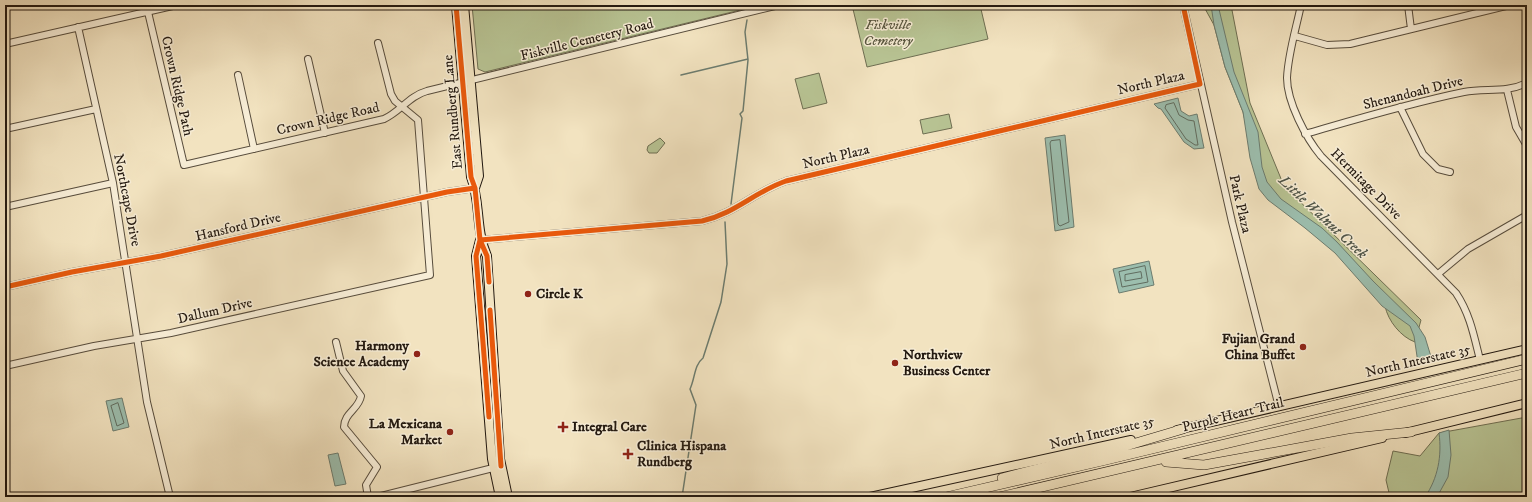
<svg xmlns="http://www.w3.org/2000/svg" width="1532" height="502" font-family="'IM FELL DW Pica',serif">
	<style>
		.green { fill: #b8c494; stroke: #6e6e52 }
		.water { fill: #9cbeae; stroke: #6c7c6f }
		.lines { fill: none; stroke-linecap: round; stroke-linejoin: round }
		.shore { stroke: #606c5f; stroke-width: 1 }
		.stream { stroke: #6c7c6f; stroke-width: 1.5 }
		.minor-casing { stroke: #574c3c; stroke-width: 8 }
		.major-casing { stroke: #231910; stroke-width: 10 }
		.highway-casing { stroke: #231910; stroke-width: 10 }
		.minor { stroke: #f7edd6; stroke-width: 6 }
		.major { stroke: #f2e3c0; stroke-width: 8 }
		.highway { stroke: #f2e3c0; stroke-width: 9 }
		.cycleway-casing { stroke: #f7edd6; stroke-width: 8 }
		.cycleway { stroke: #e8590c; stroke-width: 5 }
		.poi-dot { fill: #8f2418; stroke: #f7edd6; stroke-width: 1.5 }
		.labels { text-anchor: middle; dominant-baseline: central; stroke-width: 3; stroke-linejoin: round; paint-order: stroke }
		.park-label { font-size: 14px; font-style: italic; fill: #57553e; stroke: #f7edd6 }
		.street-label { font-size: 14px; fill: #231910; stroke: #f7edd6 }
		.poi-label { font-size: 14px; font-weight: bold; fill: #231910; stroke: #f7edd6; text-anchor: start }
		.water-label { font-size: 15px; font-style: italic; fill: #4d5347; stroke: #f7edd6 }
	</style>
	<rect width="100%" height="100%" fill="#f2e3c0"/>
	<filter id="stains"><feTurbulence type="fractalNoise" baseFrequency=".005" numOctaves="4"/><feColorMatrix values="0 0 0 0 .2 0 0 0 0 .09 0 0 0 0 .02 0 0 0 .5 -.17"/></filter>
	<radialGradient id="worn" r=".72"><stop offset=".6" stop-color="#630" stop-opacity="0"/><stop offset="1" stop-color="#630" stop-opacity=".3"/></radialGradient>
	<path class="green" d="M 472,5 L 761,5 L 485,72 L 478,69 Z
		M 852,5 L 980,5 L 988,39 L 867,67 Z
		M 1203,5 L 1231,5 L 1250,103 L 1284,186 L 1421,320 L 1415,342 C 1401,337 1388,321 1385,306 L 1348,264 L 1310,229 L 1262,192 L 1243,112 L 1225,67 L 1214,25 Z
		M 819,73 L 827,103 L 803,109 L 795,79 Z
		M 949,114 L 952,128 L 923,134 L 920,120 Z
		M 660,138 L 665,143 L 657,153 L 649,153 L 647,150 L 648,146 Z
		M 1527,417 L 1527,497 L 1390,497 L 1386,480 L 1393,451 L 1420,456 L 1439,433 Z"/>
	<path class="water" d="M 1211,5 L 1218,5 L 1234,72 L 1258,132 L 1262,167 L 1267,182 L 1281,199 L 1322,228 L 1337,242 L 1373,281 L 1416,323 L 1425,337 L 1432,360 L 1418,363 L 1414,336 L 1410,326 L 1382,306 L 1335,253 L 1305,228 L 1268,200 L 1259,189 L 1250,158 L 1243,112 L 1225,67 L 1214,25 Z
		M 1178,98 L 1181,111 L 1189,116 L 1197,114 L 1204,148 L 1194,149 L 1184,142 L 1161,109 L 1158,108 L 1154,104 Z
		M 1065,135 L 1074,227 L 1055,231 L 1045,138 Z
		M 1149,261 L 1154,285 L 1119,293 L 1113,269 Z
		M 122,398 L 129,427 L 113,431 L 106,401 Z
		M 1449,430 L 1451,455 L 1448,477 L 1437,497 L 1425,497 C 1438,478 1442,456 1439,433 Z
		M 338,453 L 346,484 L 335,486 L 328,455 Z"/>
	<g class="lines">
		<path class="shore" d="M 1174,103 L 1179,115 L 1188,120 L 1194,121 L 1198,145 L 1195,145 L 1186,139 L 1165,108 L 1166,105 Z
			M 1060,140 L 1069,222 L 1060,226 L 1058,224 L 1050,143 L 1051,141 Z
			M 1145,266 L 1148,282 L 1122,287 L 1119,272 Z
			M 1141,272 L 1142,278 L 1125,281 L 1125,275 Z
			M 118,403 L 124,423 L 117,426 L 111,406 Z"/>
		<path class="stream" d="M 681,75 L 748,59
			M 731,204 L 742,118 L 740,114 L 743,111 L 748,60 L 745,32 L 747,20
			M 682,497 L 696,405 L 690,389 C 695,379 694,365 703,358 L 721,302 L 727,264 L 725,222"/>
		<defs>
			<path id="minor" d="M 1183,5 L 1232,222 L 1279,407
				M 1301,5 C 1296,29 1288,54 1287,78 C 1287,102 1306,138 1321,156 L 1456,293 C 1470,314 1474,336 1480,360
				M 1408,5 L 1411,29
				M 148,12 L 184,165 L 384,119 C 400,112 409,96 427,91 L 779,5
				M 78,27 L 113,183 L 147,402 L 170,497
				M 1295,36 L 1327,45 L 1350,44 L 1510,5
				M 5,44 L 177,5
				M 308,59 L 325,133
				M 238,75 L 254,149
				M 1507,90 L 1516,127 L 1527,146
				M 1400,107 L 1423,154 L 1438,169 L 1450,172
				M 5,129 L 96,109
				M 1305,134 C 1357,119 1410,103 1464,92 C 1486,88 1506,93 1527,83
				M 5,207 L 113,183
				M 480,240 L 702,221 C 736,213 754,192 786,181 L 1200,84
				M 1438,274 L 1468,249 L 1527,215
				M 5,287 L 72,272 L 161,256 L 447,192 L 475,188
				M 336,342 L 343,371 L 361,396 C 359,409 344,413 344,427 L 377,467 L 366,485 L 368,497
				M 5,366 L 94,346 L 171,333 L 430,275 L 418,120 L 395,101 L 391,94 L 378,43
				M 377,497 L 497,467"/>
			<path id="major" d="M 456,5 L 471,177 C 481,203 475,228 487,256 L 500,459 L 508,497
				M 464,5 L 479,176 L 475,188
				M 480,240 L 476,256 L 492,459 L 500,497
				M 1177,430 L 1527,349
				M 1405,433 L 1527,403
				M 870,497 L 1131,440
				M 1130,497 L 1382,438"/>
			<path id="highway" d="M 1166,462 L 1204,465 L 1352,438 L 1411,432
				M 1002,478 L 1119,448 L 1183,429
				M 946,497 L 1106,460 L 1527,359
				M 999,497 L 1527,373"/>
		</defs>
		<use href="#minor" class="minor-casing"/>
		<use href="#major" class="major-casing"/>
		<use href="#highway" class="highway-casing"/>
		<use href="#minor" class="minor"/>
		<use href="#major" class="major"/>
		<use href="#highway" class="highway"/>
		<defs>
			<path id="cycleway" d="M 456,5 L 471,177 L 475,188 L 480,240 L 487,256 L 489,282
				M 480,240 L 702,221 C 736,213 754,192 786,181 L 1200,84 L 1183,5
				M 480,240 L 476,256 L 489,417
				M 5,287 L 72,272 L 161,256 L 447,192 L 475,188
				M 490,310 L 501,466"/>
		</defs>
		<use href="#cycleway" class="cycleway-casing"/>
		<use href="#cycleway" class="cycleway"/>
	</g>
	<g class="poi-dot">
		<circle cx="528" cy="294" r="4"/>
		<circle cx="1303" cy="347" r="4"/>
		<circle cx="417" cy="354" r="4"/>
		<circle cx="895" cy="363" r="4"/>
		<path d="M561 421h4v4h4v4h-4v4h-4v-4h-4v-4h4z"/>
		<circle cx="450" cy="432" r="4"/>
		<path d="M626 448h4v4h4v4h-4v4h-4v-4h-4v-4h4z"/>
	</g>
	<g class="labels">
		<g class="park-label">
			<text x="888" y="25">Fiskville<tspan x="888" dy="16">Cemetery</tspan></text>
		</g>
		<g class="street-label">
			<text transform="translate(587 40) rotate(-14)">Fiskville Cemetery Road</text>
			<text transform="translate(1151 83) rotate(-13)">North Plaza</text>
			<text transform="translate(177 86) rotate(77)">Crown Ridge Path</text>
			<text transform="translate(1413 93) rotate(-14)">Shenandoah Drive</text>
			<text transform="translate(453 112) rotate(-95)">East Rundberg Lane</text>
			<text transform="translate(328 119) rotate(-13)">Crown Ridge Road</text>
			<text transform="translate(836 157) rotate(-13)">North Plaza</text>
			<text transform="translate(1366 184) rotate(45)">Hermitage Drive</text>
			<text transform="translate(127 200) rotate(79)">Northcape Drive</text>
			<text transform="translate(1240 204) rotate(77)">Park Plaza</text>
			<text transform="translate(238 227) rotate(-13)">Hansford Drive</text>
			<text transform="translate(215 311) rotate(-13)">Dallum Drive</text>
			<text transform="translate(1418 361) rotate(-13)">North Interstate 35</text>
			<text transform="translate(1233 415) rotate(-14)">Purple Heart Trail</text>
			<text transform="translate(1102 433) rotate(-13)">North Interstate 35</text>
		</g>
		<g class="poi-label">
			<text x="536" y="294">Circle K</text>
			<text x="1295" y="339" text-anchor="end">Fujian Grand<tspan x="1295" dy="16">China Buffet</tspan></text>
			<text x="409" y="346" text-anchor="end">Harmony<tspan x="409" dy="16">Science Academy</tspan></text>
			<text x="903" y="355">Northview<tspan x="903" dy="16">Business Center</tspan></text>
			<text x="442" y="424" text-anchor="end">La Mexicana<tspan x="442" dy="16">Market</tspan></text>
			<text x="572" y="427">Integral Care</text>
			<text x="637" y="446">Clinica Hispana<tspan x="637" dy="16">Rundberg</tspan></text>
		</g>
		<g class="water-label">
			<text transform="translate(1323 217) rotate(43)">Little Walnut Creek</text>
		</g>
	</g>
	<rect width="1532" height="502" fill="none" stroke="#f2e3c0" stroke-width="20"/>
	<rect x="6" y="6" width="1520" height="490" fill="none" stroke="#231910" stroke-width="2"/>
	<rect x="10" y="10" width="1512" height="482" fill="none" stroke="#231910"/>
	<rect width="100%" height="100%" filter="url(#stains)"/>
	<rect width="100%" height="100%" fill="url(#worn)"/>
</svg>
